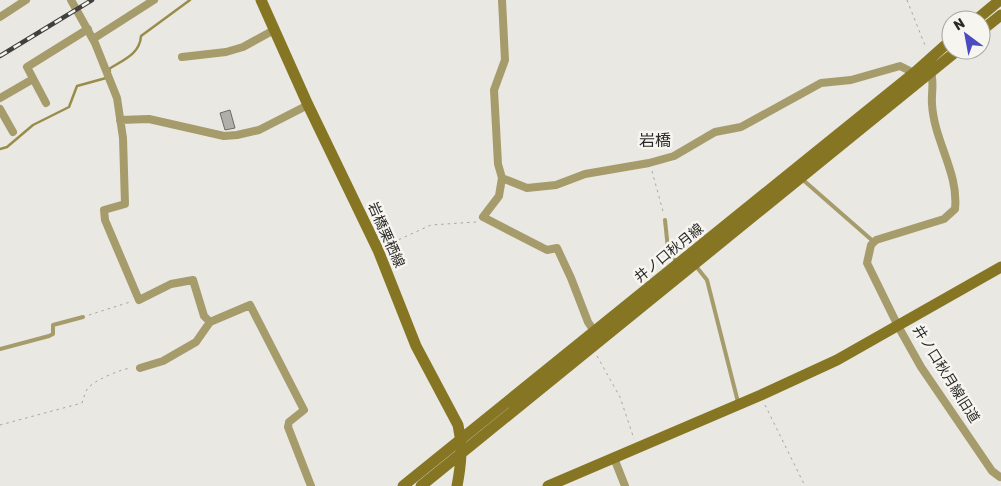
<svg xmlns="http://www.w3.org/2000/svg" width="1001" height="486" font-family="Rubik,'Noto Sans JP',sans-serif">
	<style>
		.lines { fill: none; stroke-linecap: round; stroke-linejoin: round }
		.stream { stroke: #9a8c4a; stroke-width: 2.5 }
		.building { fill: #b0afa9; stroke: #6c6b65 }
		.path { stroke: #a7a6a2; stroke-width: 1; stroke-dasharray: 2.5 4; stroke-linecap: butt }
		.lane { stroke: #a69b6b; stroke-width: 4 }
		.street { stroke: #a69b6b; stroke-width: 8 }
		.secondary { stroke: #867624; stroke-width: 11 }
		.rail-casing { stroke: #41403e; stroke-width: 4.5 }
		.rail { stroke: #f6f5ef; stroke-width: 2.5; stroke-dasharray: 8; stroke-linecap: butt }
		.labels { text-anchor: middle; dominant-baseline: central; stroke-width: 5; stroke-linejoin: round; paint-order: stroke }
		.street-label { font-size: 14px; fill: #2b2a28; stroke: #f6f5ef }
		.quarter-label { font-size: 16px; fill: #2b2a28; stroke: #f6f5ef }
	</style>
	<rect width="100%" height="100%" fill="#e9e8e2"/>
	<g class="lines">
		<path class="stream" d="M 110,71 L 109,69 C 123,60 140,54 141,36 L 190,0
			M 0,149 L 7,147 L 33,125 L 69,107 L 77,86 L 106,78"/>
	</g>
	<path class="building" d="M 230,110 L 235,128 L 225,130 L 220,113 Z"/>
	<g class="lines">
		<path class="path" d="M 907,0 L 926,48
			M 652,171 L 664,215
			M 387,245 L 431,225 L 476,222
			M 89,315 L 130,302
			M 597,356 L 620,397 L 634,439
			M 765,405 L 805,486
			M 0,425 L 82,403 C 84,397 85,392 88,388 C 95,380 121,369 131,368"/>
		<path class="lane" d="M 802,179 L 874,242
			M 665,220 L 668,249 L 677,263
			M 695,265 L 707,280 L 738,402
			M 0,349 L 49,336 L 53,334 L 53,325 L 83,317"/>
		<path class="street" d="M 71,0 L 95,43 L 117,98 L 123,138 L 125,204 L 104,210 L 105,220 L 139,300 L 171,284 L 193,280 L 204,316 L 210,322 L 250,305 L 304,410 L 289,422 L 288,427 L 311,486
			M 502,0 L 505,60 L 494,90 L 498,164 L 502,178 L 499,196 L 483,217 L 547,250 L 557,248 L 571,278 L 588,322 L 596,334
			M 0,17 L 26,0
			M 93,39 L 154,0
			M 182,57 L 226,52 L 243,47 L 274,30
			M 930,70 C 935,81 931,92 932,104 C 934,141 959,173 955,209 L 944,219 L 876,240 L 871,245 L 867,263 L 898,326 L 921,367 L 992,471 L 1000,477
			M 0,98 L 33,79
			M 46,103 L 27,67 L 88,29
			M 0,109 L 13,132
			M 120,120 L 149,119 L 224,136 L 237,135 L 259,130 L 308,105
			M 502,178 L 527,188 L 556,185 L 585,174 L 649,163 L 674,156 L 715,132 L 741,127 L 821,83 L 851,80 L 900,66 L 914,73
			M 140,368 L 163,361 L 196,342 L 210,322
			M 614,458 L 625,486"/>
		<path class="secondary" d="M 261,0 L 308,105 L 378,250 L 416,346 L 458,425 C 463,446 461,465 457,486
			M 976,20 L 1000,0
			M 981,31 L 1001,15
			M 403,486 L 805,161 L 914,73 L 951,40
			M 421,486 L 958,50
			M 548,486 L 761,395 L 837,360 L 1001,267"/>
		<defs>
			<path id="rail" d="M 0,56 L 92,0"/>
		</defs>
		<use href="#rail" class="rail-casing"/>
		<use href="#rail" class="rail"/>
	</g>
	<g class="labels">
		<g class="street-label">
			<text transform="translate(386 235) rotate(66)">岩橋栗栖線</text>
			<text transform="translate(669 253) rotate(-39)">井ノ口秋月線</text>
			<text transform="translate(946 374) rotate(58)">井ノ口秋月線旧道</text>
		</g>
		<g class="quarter-label">
			<text x="655" y="140">岩橋</text>
		</g>
	</g>
	<g transform="translate(966 35) rotate(328)"><circle r="24" fill="#f6f5ef" stroke="#a5a49f"/>
	<path d="M0-4L9 19L0 12L-9 19Z" fill="#4b4ac0"/>
	<text y="-8" font-size="14" font-weight="bold" text-anchor="middle" fill="#2b2a28">N</text>
	</g>
</svg>
